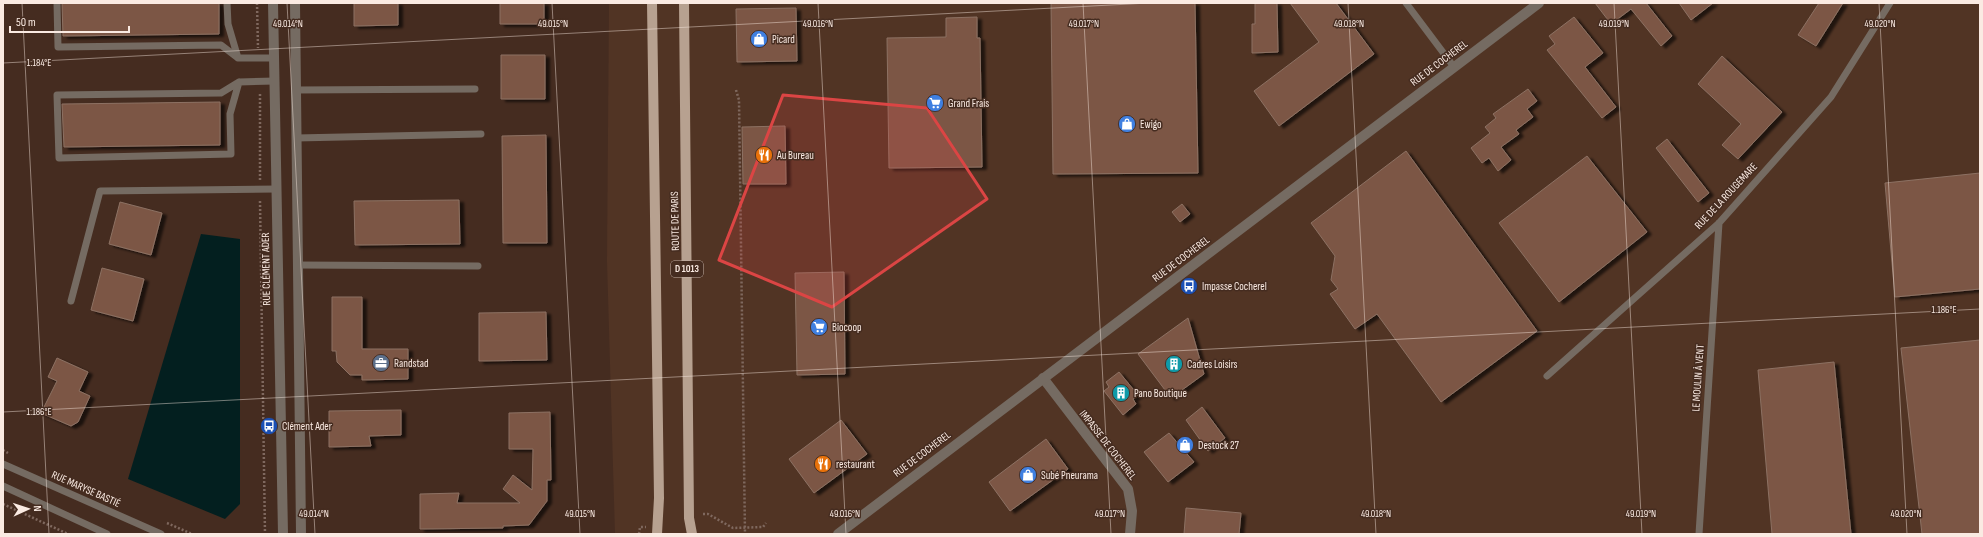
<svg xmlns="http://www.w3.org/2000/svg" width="1983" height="537" font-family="'Sofia Sans Condensed',sans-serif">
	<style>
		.built { fill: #513424 }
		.water { fill: #031f1f }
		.building { fill: #7b5745; stroke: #8d7163; filter: url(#shadow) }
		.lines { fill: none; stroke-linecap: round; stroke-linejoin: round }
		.path { stroke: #7f685e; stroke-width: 2.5; stroke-dasharray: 2 2; stroke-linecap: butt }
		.service { stroke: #756b62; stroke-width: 7 }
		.minor { stroke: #756b62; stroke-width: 10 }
		.tertiary { stroke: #756b62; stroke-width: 10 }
		.primary { stroke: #b7a190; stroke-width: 10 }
		.marked { fill: #db4544; fill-opacity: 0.2; stroke: #db4544; stroke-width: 3; stroke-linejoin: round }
		.ticks { fill: none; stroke: #faeae2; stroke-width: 1; stroke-opacity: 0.45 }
		.labels { text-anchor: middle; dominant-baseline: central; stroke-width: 3; stroke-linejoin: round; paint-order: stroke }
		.shield { fill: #452c20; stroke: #c4b1a8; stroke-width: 1 }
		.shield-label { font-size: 10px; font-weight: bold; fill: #faeae2 }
		.poi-label { font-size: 11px; fill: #faeae2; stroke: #452c20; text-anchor: start }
		.street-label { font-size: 11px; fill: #faeae2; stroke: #452c20 }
		.ticks-label { font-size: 10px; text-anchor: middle; fill: #faeae2; stroke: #452c20; stroke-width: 3; stroke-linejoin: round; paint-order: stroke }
	</style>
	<defs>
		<filter id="shadow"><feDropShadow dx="4.5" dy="2.5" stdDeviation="1" flood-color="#0009"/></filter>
	</defs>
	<rect width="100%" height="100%" fill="#452c20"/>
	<path class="built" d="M 609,3 L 1980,3 L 1980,534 L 615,534 L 607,261 Z"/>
	<path class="water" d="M 201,234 L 240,239 L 240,504 L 225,519 L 128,479 Z"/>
	<path class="building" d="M 62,3 L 219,3 L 219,34 L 63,36 Z
		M 354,3 L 398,3 L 398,25 L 354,26 Z
		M 500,3 L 544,3 L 544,24 L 500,24 Z
		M 1051,3 L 1195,3 L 1198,173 L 1053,174 Z
		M 1255,3 L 1277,3 L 1278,52 L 1252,53 L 1252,24 L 1255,24 Z
		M 1290,3 L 1336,3 L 1374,54 L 1279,126 L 1254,91 L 1319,42 Z
		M 1595,3 L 1646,3 L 1672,36 L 1661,46 L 1631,9 L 1611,24 Z
		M 1679,3 L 1713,3 L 1691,20 Z
		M 1819,3 L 1843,3 L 1816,46 L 1798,35 Z
		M 796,8 L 797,61 L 737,62 L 736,9 Z
		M 977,17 L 977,38 L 980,38 L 982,167 L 889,168 L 887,38 L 946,37 L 946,18 Z
		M 1574,17 L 1603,53 L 1585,67 L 1616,107 L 1602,118 L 1547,50 L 1555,44 L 1549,36 Z
		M 501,55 L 545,55 L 545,99 L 501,99 Z
		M 1722,56 L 1782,112 L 1738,159 L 1722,145 L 1741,124 L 1698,84 Z
		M 1528,89 L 1537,101 L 1527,109 L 1533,117 L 1516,130 L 1519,134 L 1501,147 L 1511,160 L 1498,171 L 1489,158 L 1482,163 L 1471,148 L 1490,133 L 1485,127 L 1496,118 L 1493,114 Z
		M 220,102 L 220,145 L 64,147 L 62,104 Z
		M 785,126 L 786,184 L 743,184 L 742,127 Z
		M 546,135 L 547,243 L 503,243 L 502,136 Z
		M 1667,139 L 1709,193 L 1698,202 L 1656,148 Z
		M 1406,151 L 1537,331 L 1441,402 L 1377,314 L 1355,329 L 1330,294 L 1338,289 L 1331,280 L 1335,256 L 1311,223 Z
		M 1587,156 L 1647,232 L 1559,302 L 1499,223 Z
		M 1980,173 L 1980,289 L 1895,297 L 1885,183 Z
		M 459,200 L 460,244 L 355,245 L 354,201 Z
		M 120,202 L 162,213 L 151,255 L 109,244 Z
		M 1182,204 L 1190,214 L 1180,222 L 1172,212 Z
		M 102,268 L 144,279 L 133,321 L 91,310 Z
		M 844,272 L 845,374 L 797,375 L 795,273 Z
		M 332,297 L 362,297 L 362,349 L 408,349 L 408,379 L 362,380 L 362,375 L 350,375 L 337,362 L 336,351 L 332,351 Z
		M 546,312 L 547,360 L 479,361 L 479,313 Z
		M 1188,318 L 1204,374 L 1171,398 L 1138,354 Z
		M 1980,340 L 1980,534 L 1922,534 L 1901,348 Z
		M 57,358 L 88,372 L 79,391 L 90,396 L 78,422 L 71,426 L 41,413 L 57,381 L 48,377 Z
		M 1834,362 L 1851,534 L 1772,534 L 1758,370 Z
		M 1119,372 L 1138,395 L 1133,399 L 1136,404 L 1123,415 L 1104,391 L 1109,387 L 1106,382 Z
		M 1202,407 L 1225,438 L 1208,451 L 1186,420 Z
		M 401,410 L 401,435 L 369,436 L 371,446 L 329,447 L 329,411 Z
		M 550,412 L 551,480 L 547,480 L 547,501 L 529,525 L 503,526 L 503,528 L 420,529 L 420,494 L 459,493 L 457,503 L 520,503 L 503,489 L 513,475 L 532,490 L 533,449 L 509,449 L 509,413 Z
		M 841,420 L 867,454 L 814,493 L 789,459 Z
		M 1169,433 L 1194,462 L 1168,482 L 1144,452 Z
		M 1046,439 L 1068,469 L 1010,511 L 989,482 Z
		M 1186,508 L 1241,513 L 1239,534 L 1184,534 Z"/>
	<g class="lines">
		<path class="path" d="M 257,3 L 258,48
			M 736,90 L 739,100 L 745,534
			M 260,180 L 260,94
			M 260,201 L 265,534
			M 3,450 L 8,453
			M 3,504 L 68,534
			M 703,514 L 708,514 L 733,528 L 763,527 L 766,523
			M 167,523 L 192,534
			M 639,534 L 640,527 L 646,527"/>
		<path class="service" d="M 57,3 L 58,47 L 221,45 L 238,58 L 274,58
			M 227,3 L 228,24 L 238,58
			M 1406,3 L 1454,67
			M 239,82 L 221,93 L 57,95 L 59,158 L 231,154 L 230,114 L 239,82 L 275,81
			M 296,90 L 475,89
			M 296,138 L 481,134
			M 298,265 L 478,266
			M 71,301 L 100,191 L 277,189
			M 1547,376 L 1719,223 L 1831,97 L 1890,3
			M 3,464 L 161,534
			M 3,486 L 107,534
			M 1699,534 L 1719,223"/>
		<path class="minor" d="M 273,3 L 283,534
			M 295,3 L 301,534
			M 1043,378 L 1128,489 L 1132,511 L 1130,534"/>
		<path class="tertiary" d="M 838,534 L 1539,3"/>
		<path class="primary" d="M 652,3 L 659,498 L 657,534
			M 684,3 L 689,518 L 692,534"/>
	</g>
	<path class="marked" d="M 783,95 L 927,108 L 987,199 L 832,307 L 719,260 Z"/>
	<path class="ticks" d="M 22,3 L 49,534M 287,3 L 315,534M 552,3 L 580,534M 818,3 L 846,534M 1083,3 L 1111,534M 1348,3 L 1376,534M 1614,3 L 1642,534M 1879,3 L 1907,534M 3,63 L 1149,3M 3,412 L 1980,309"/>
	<defs>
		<symbol id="shop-disc" viewBox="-11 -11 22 22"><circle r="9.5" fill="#3f7fe0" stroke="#452c20"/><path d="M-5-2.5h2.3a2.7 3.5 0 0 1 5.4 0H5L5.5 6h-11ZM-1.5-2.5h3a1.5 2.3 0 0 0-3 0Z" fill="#fff"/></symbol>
		<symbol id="supermarket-disc" viewBox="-11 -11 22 22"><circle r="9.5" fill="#3f7fe0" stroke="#452c20"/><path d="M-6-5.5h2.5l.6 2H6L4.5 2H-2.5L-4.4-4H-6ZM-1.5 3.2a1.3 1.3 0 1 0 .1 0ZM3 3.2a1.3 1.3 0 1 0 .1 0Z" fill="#fff"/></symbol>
		<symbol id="restaurant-disc" viewBox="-11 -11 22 22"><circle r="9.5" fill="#e8710a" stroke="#452c20"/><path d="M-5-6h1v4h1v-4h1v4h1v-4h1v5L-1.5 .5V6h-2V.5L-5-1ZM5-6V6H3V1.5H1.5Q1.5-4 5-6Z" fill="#fff"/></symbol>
		<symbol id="bus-disc" viewBox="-11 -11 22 22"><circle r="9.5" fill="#1a4fb4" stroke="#452c20"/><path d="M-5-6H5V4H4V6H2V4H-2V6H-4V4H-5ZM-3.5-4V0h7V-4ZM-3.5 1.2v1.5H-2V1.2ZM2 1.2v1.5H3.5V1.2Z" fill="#fff"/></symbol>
		<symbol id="office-disc" viewBox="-11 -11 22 22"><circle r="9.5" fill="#5c6f8a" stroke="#452c20"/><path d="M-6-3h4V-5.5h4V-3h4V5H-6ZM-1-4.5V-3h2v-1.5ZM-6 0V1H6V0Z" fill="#fff"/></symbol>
		<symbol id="building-disc" viewBox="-11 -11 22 22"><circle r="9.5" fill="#0f9aa8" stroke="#452c20"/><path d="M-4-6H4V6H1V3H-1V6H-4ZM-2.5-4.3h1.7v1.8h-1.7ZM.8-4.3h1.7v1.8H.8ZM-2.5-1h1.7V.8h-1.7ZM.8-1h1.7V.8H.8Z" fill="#fff"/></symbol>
	</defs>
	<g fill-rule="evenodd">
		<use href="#shop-disc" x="749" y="29" width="20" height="20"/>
		<use href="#supermarket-disc" x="925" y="93" width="20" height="20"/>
		<use href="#shop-disc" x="1117" y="114" width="20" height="20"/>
		<use href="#restaurant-disc" x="754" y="145" width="20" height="20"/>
		<use href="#bus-disc" x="1179" y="276" width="20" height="20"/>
		<use href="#supermarket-disc" x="809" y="317" width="20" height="20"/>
		<use href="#office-disc" x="371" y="353" width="20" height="20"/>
		<use href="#building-disc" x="1164" y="354" width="20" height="20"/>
		<use href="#building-disc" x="1111" y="383" width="20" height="20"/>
		<use href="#bus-disc" x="259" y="416" width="20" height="20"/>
		<use href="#shop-disc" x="1175" y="435" width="20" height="20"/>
		<use href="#restaurant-disc" x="813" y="454" width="20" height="20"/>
		<use href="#shop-disc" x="1018" y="465" width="20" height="20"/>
	</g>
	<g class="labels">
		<rect class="shield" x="671" y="261" width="32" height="16" rx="3"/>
		<g class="shield-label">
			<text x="687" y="269">D 1013</text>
		</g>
		<g class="poi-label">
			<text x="772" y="39">Picard</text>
			<text x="948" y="103">Grand Frais</text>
			<text x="1140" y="124">Ewigo</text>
			<text x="777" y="155">Au Bureau</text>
			<text x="1202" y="286">Impasse Cocherel</text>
			<text x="832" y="327">Biocoop</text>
			<text x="394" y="363">Randstad</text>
			<text x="1187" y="364">Cadres Loisirs</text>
			<text x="1134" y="393">Pano Boutique</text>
			<text x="282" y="426">Clément Ader</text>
			<text x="1198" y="445">Destock 27</text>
			<text x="836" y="464">restaurant</text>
			<text x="1041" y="475">Subé Pneurama</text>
		</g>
		<g class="street-label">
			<text transform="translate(1439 63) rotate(-37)">RUE DE COCHEREL</text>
			<text transform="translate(1726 196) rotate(-47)">RUE DE LA ROUGEMARE</text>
			<text transform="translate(675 221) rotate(-91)">ROUTE DE PARIS</text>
			<text transform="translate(1181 259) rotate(-37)">RUE DE COCHEREL</text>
			<text transform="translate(266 269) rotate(-91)">RUE CLÉMENT ADER</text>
			<text transform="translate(1698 378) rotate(-86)">LE MOULIN À VENT</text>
			<text transform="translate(1108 445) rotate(52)">IMPASSE DE COCHEREL</text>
			<text transform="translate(922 454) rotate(-37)">RUE DE COCHEREL</text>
			<text transform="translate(86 489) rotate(24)">RUE MARYSE BASTIÉ</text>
		</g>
	</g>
	<g class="ticks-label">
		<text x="288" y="27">49.014°N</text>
		<text x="553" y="27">49.015°N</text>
		<text x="818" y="27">49.016°N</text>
		<text x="1084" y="27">49.017°N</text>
		<text x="1349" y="27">49.018°N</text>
		<text x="1614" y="27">49.019°N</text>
		<text x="1880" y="27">49.020°N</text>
		<text x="39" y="66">1.184°E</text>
		<text x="1944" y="313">1.186°E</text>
		<text x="39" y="415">1.186°E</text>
		<text x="314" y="517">49.014°N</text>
		<text x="580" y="517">49.015°N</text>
		<text x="845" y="517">49.016°N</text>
		<text x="1110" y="517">49.017°N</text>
		<text x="1376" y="517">49.018°N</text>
		<text x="1641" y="517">49.019°N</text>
		<text x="1906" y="517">49.020°N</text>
	</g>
	<rect width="1983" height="537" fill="none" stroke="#faeae2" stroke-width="8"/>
	<g transform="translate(28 509) rotate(87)" stroke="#452c20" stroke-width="3" paint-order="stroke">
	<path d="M0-3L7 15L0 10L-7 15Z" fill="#faeae2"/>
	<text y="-6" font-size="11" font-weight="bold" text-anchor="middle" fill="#faeae2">N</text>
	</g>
	<path d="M10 26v6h119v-6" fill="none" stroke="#faeae2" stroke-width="2"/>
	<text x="16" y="26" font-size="12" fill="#faeae2" stroke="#452c20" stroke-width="3" paint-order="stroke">50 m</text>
</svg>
